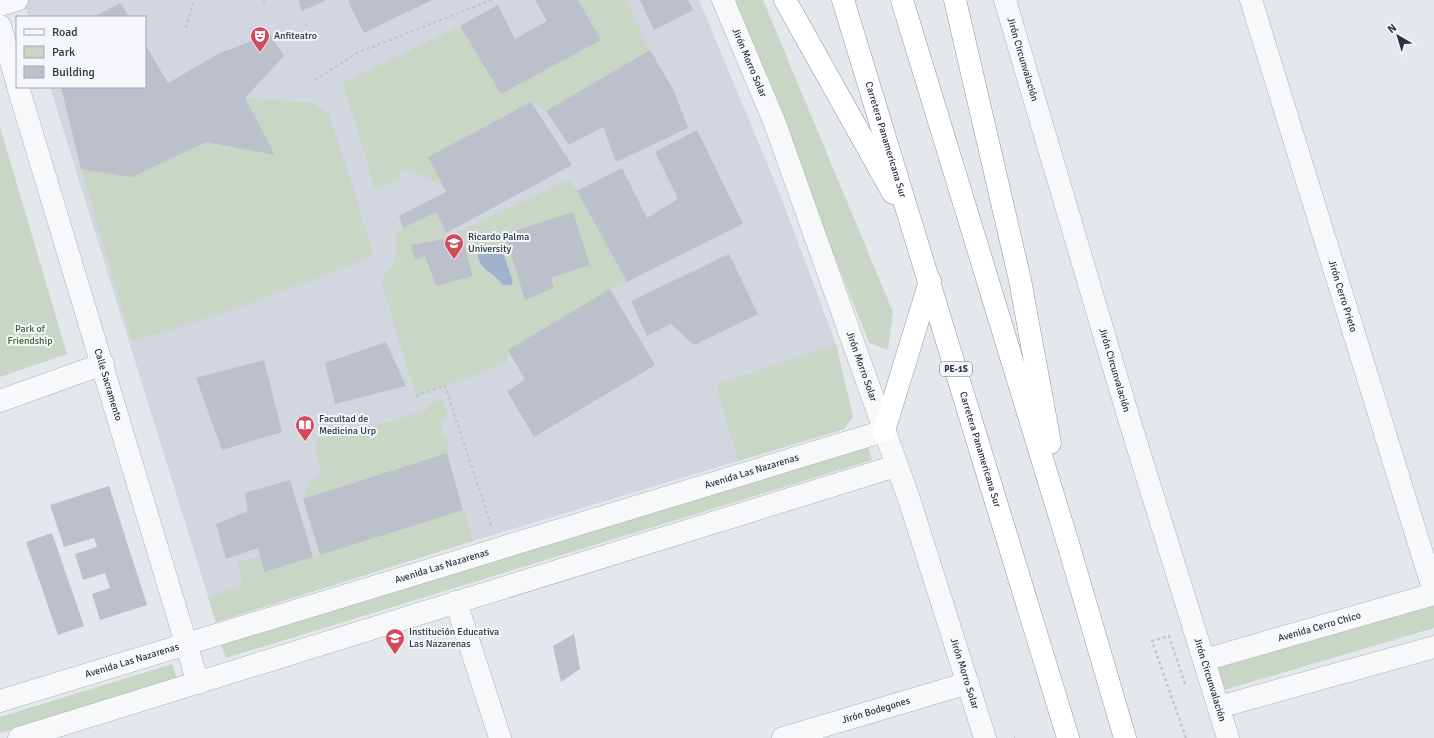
<svg xmlns="http://www.w3.org/2000/svg" width="1434" height="738" font-family="Signika,sans-serif">
	<style>
		.built { fill: #d2d6de }
		.green { fill: #c9d6c5 }
		.water { fill: #9fb4cc }
		.building { fill: #bbc0ca }
		.lines { fill: none; stroke-linecap: round; stroke-linejoin: round }
		.minor-casing { stroke: #a9aeb7; stroke-width: 23 }
		.highway-casing { stroke: #8b94a3; stroke-width: 23 }
		.path { stroke: #c2c5cb; stroke-width: 2.5; stroke-dasharray: 3 3; stroke-linecap: butt }
		.minor { stroke: #f7f8fa; stroke-width: 22 }
		.highway { stroke: #fff; stroke-width: 22 }
		.labels { text-anchor: middle; dominant-baseline: central; stroke-width: 4; stroke-linejoin: round; paint-order: stroke }
		.shield { fill: #f4f6f9; stroke: #676e7b; stroke-width: 1 }
		.shield-label { font-size: 9px; font-weight: bold; fill: #2b3445 }
		.poi-label { font-size: 10px; fill: #2b3445; stroke: #f4f6f9; text-anchor: start }
		.street-label { font-size: 10px; fill: #2b3445; stroke: #f4f6f9 }
		.park-label { font-size: 10px; fill: #3f6138; stroke: #f4f6f9 }
	</style>
	<rect width="100%" height="100%" fill="#e4e7ec"/>
	<path class="built" d="M 23,0 L 699,0 L 779,192 L 836,344 L 853,417 L 844,429 L 473,541 L 216,622 L 50,87 L 145,87 L 145,17 L 29,17 Z"/>
	<path class="green" d="M 578,0 L 626,0 L 650,50 L 546,111 L 531,102 L 428,157 L 442,185 L 405,168 L 400,171 L 400,179 L 375,189 L 343,83 L 460,26 L 501,94 L 601,40 Z
		M 733,0 L 763,0 L 893,312 L 888,350 L 869,343 Z
		M 245,98 L 312,103 L 328,113 L 359,206 L 373,256 L 242,306 L 132,342 L 81,169 L 206,142 L 274,155 Z
		M 0,127 L 67,354 L 0,377 Z
		M 569,180 L 577,191 L 627,282 L 610,289 L 508,350 L 506,363 L 416,396 L 381,280 L 395,262 L 397,231 L 436,212 L 447,237 Z
		M 836,344 L 853,417 L 844,429 L 738,461 L 716,385 Z
		M 443,399 L 448,416 L 440,421 L 443,435 L 448,441 L 447,453 L 303,499 L 310,481 L 322,474 L 316,452 L 317,439 L 357,431 L 425,411 L 433,402 Z
		M 868,446 L 872,460 L 226,658 L 221,644 Z
		M 463,510 L 473,541 L 216,622 L 208,597 L 243,586 L 237,563 L 259,556 L 265,572 Z
		M 1434,604 L 1434,628 L 1224,690 L 1218,668 Z
		M 172,664 L 177,679 L 0,733 L 0,717 Z"/>
	<path class="water" d="M 484,244 L 504,255 L 513,282 L 511,285 L 503,285 C 491,269 477,272 477,246 Z"/>
	<path class="building" d="M 298,0 L 327,0 L 302,11 Z
		M 350,0 L 432,0 L 364,33 L 348,1 Z
		M 535,0 L 578,0 L 601,40 L 501,94 L 460,26 L 498,5 L 515,39 L 547,21 Z
		M 640,0 L 688,0 L 693,10 L 654,30 Z
		M 121,3 L 129,17 L 93,17 Z
		M 270,34 L 284,56 L 245,98 L 275,155 L 206,142 L 132,177 L 81,169 L 61,87 L 145,87 L 145,44 L 168,83 L 220,53 Z
		M 650,50 L 674,91 L 688,128 L 616,162 L 603,127 L 569,145 L 546,111 Z
		M 531,102 L 572,165 L 446,233 L 436,212 L 403,228 L 399,216 L 446,192 L 428,157 Z
		M 697,130 L 743,224 L 627,282 L 577,191 L 622,168 L 647,218 L 678,199 L 655,152 Z
		M 573,212 L 590,265 L 551,278 L 554,288 L 525,300 L 505,234 Z
		M 462,236 L 473,276 L 436,286 L 425,256 L 415,260 L 411,245 Z
		M 729,254 L 758,314 L 694,345 L 671,324 L 647,336 L 631,301 Z
		M 610,289 L 655,365 L 534,437 L 507,391 L 525,380 L 508,350 Z
		M 386,342 L 406,386 L 335,404 L 325,363 Z
		M 264,360 L 282,432 L 222,450 L 196,378 Z
		M 447,453 L 463,510 L 320,555 L 303,499 Z
		M 290,480 L 313,557 L 264,572 L 258,548 L 226,559 L 216,524 L 248,511 L 245,493 Z
		M 109,486 L 147,605 L 100,620 L 92,594 L 110,588 L 105,573 L 83,580 L 75,554 L 97,547 L 94,538 L 64,547 L 50,505 Z
		M 52,533 L 84,626 L 58,635 L 26,542 Z
		M 574,634 L 580,669 L 561,682 L 553,646 Z"/>
	<g class="lines">
		<defs>
			<g id="minor">
				<path id="s1" d="M 723,0 L 774,121 L 909,499 L 985,738"/>
				<path id="s2" d="M 1005,0 L 1129,419 L 1228,738"/>
				<path id="s3" d="M 1251,0 L 1434,592"/>
				<path d="M 0,5 L 17,0"/>
				<path d="M 0,26 L 17,82"/>
				<path id="s4" d="M 18,87 L 198,683"/>
				<path d="M 0,401 L 103,364"/>
				<path d="M 456,602 L 500,738"/>
				<path id="s5" d="M 1204,660 L 1434,594"/>
				<path id="s6" d="M 0,701 L 884,431"/>
				<path d="M 1219,707 L 1434,647"/>
				<path d="M 19,738 L 896,466"/>
				<path id="s7" d="M 783,738 L 968,683"/>
			</g>
			<g id="highway">
				<path d="M 785,0 L 893,193"/>
				<path id="s8" d="M 843,0 L 1068,738"/>
				<path d="M 902,0 L 1069,547 L 1125,738"/>
				<path d="M 955,0 L 1020,280 L 1050,443"/>
				<path d="M 884,431 L 930,281"/>
			</g>
		</defs>
		<use href="#minor" class="minor-casing"/>
		<use href="#highway" class="highway-casing"/>
		<path class="path" d="M 264,0 L 264,2
			M 186,28 L 194,0
			M 315,80 L 357,53 L 491,0
			M 416,396 L 445,386 L 492,528
			M 1185,684 L 1169,636 L 1152,641 L 1186,738
			M 1014,738 L 1015,738"/>
		<use href="#minor" class="minor"/>
		<use href="#highway" class="highway"/>
	</g>
	<defs>
		<symbol id="theatre-pin" viewBox="-11 -11 22 30"><path d="M0 17L-7.5 6A9.5 9.5 0 1 1 7.5 6Z" fill="#d1495b" stroke="#f4f6f9"/><path d="M-5-5.5Q0-4 5-5.5V0Q5 5 0 6Q-5 5-5 0ZM-3.3-2.5H-1v1.5H-3.3ZM1-2.5H3.3v1.5H1ZM-2.8 1Q0 5.5 2.8 1Z" fill="#fff"/></symbol>
		<symbol id="university-pin" viewBox="-11 -11 22 30"><path d="M0 17L-7.5 6A9.5 9.5 0 1 1 7.5 6Z" fill="#d1495b" stroke="#f4f6f9"/><path d="M0-5L7-2L0 1L-7-2ZM-4 1L0 2.5L4 1V4Q0 6-4 4Z" fill="#fff"/></symbol>
		<symbol id="library-pin" viewBox="-11 -11 22 30"><path d="M0 17L-7.5 6A9.5 9.5 0 1 1 7.5 6Z" fill="#d1495b" stroke="#f4f6f9"/><path d="M-6-4Q-3-5.5-.7-3.5V5Q-3 3-6 4ZM6-4Q3-5.5 .7-3.5V5Q3 3 6 4Z" fill="#fff"/></symbol>
		<symbol id="school-pin" viewBox="-11 -11 22 30"><path d="M0 17L-7.5 6A9.5 9.5 0 1 1 7.5 6Z" fill="#d1495b" stroke="#f4f6f9"/><path d="M0-5L7-2L0 1L-7-2ZM-4 1L0 2.5L4 1V4Q0 6-4 4Z" fill="#fff"/></symbol>
	</defs>
	<g fill-rule="evenodd">
		<use href="#theatre-pin" x="249" y="25" width="22" height="30"/>
		<use href="#university-pin" x="443" y="232" width="22" height="30"/>
		<use href="#library-pin" x="294" y="414" width="22" height="30"/>
		<use href="#school-pin" x="384" y="627" width="22" height="30"/>
	</g>
	<g class="labels">
		<rect class="shield" x="940" y="362" width="32" height="14" rx="3"/>
		<g class="shield-label">
			<text x="956" y="369">PE-1S</text>
		</g>
		<g class="poi-label">
			<text x="274" y="36">Anfiteatro</text>
			<text x="468" y="237">Ricardo Palma<tspan x="468" dy="12">University</tspan></text>
			<text x="319" y="419">Facultad de<tspan x="319" dy="12">Medicina Urp</tspan></text>
			<text x="409" y="632">Institución Educativa<tspan x="409" dy="12">Las Nazarenas</tspan></text>
		</g>
		<g class="street-label">
			<text stroke="none"><textPath href="#s2" startOffset="62">Jirón Circunvalación</textPath></text>
			<text stroke="none"><textPath href="#s1" startOffset="68">Jirón Morro Solar</textPath></text>
			<text stroke="none"><textPath href="#s8" startOffset="146">Carretera Panamericana Sur</textPath></text>
			<text stroke="none"><textPath href="#s3" startOffset="310">Jirón Cerro Prieto</textPath></text>
			<text stroke="none"><textPath href="#s1" startOffset="392">Jirón Morro Solar</textPath></text>
			<text stroke="none"><textPath href="#s2" startOffset="386">Jirón Circunvalación</textPath></text>
			<text stroke="none"><textPath href="#s4" startOffset="311">Calle Sacramento</textPath></text>
			<text stroke="none"><textPath href="#s8" startOffset="470">Carretera Panamericana Sur</textPath></text>
			<text stroke="none"><textPath href="#s6" startOffset="786">Avenida Las Nazarenas</textPath></text>
			<text stroke="none"><textPath href="#s6" startOffset="462">Avenida Las Nazarenas</textPath></text>
			<text stroke="none"><textPath href="#s5" startOffset="120">Avenida Cerro Chico</textPath></text>
			<text stroke="none"><textPath href="#s6" startOffset="138">Avenida Las Nazarenas</textPath></text>
			<text stroke="none"><textPath href="#s1" startOffset="716">Jirón Morro Solar</textPath></text>
			<text stroke="none"><textPath href="#s2" startOffset="710">Jirón Circunvalación</textPath></text>
			<text stroke="none"><textPath href="#s7" startOffset="97">Jirón Bodegones</textPath></text>
		</g>
		<g class="park-label">
			<text x="30" y="329">Park of<tspan x="30" dy="12">Friendship</tspan></text>
		</g>
	</g>
	<rect x="16" y="16" width="130" height="72" fill="#f4f6f9" stroke="#a4a8b1"/>
	<rect x="24" y="29" width="20" height="6" fill="#f7f8fa" stroke="#a4a8b1"/>
	<text x="52" y="36" font-size="12" fill="#2b3445">Road</text>
	<rect x="24" y="46" width="20" height="12" fill="#c9d6c5" stroke="#a4a8b1"/>
	<text x="52" y="56" font-size="12" fill="#2b3445">Park</text>
	<rect x="24" y="66" width="20" height="12" fill="#bbc0ca" stroke="#a4a8b1"/>
	<text x="52" y="76" font-size="12" fill="#2b3445">Building</text>
	<g transform="translate(1398 36) rotate(322)" stroke="#f4f6f9" stroke-width="3" paint-order="stroke">
	<path d="M0-3L7 15L0 10L-7 15Z" fill="#2b3445"/>
	<text y="-6" font-size="11" font-weight="bold" text-anchor="middle" fill="#2b3445">N</text>
	</g>
</svg>
